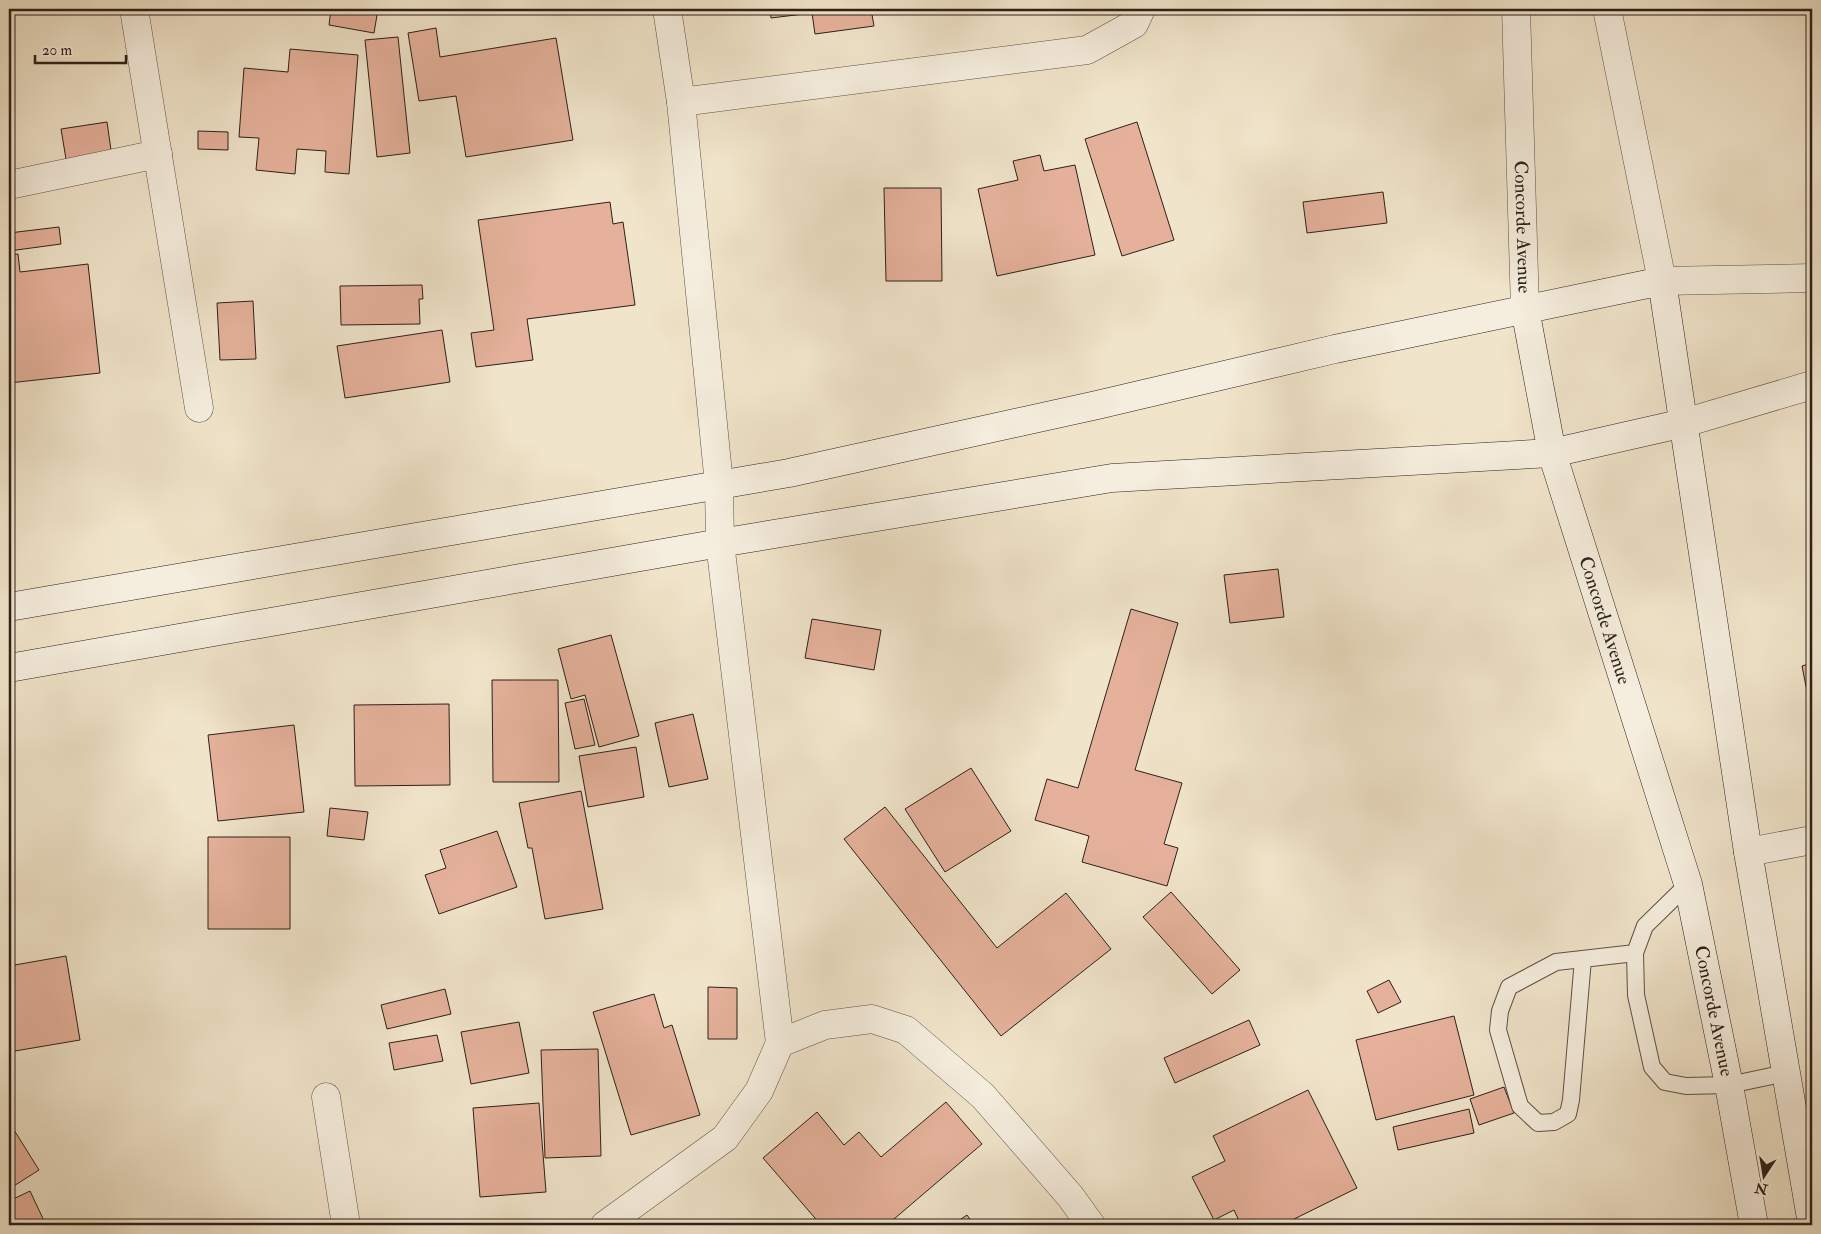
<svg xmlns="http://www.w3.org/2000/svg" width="1821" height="1234" font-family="'IM FELL Double Pica',serif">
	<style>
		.building { fill: #e5b19b; stroke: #2d201a }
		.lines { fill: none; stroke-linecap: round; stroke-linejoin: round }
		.lane-casing { stroke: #5e5146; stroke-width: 18 }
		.street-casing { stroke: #5e5146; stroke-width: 29 }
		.secondary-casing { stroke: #2d201a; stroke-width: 29 }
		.lane { stroke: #f5eddd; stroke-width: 16 }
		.street { stroke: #f5eddd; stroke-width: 28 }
		.secondary { stroke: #f5eddd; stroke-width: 28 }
		.labels { text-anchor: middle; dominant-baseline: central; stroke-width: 4; stroke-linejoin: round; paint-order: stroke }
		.street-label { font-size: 19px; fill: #2d201a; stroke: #f5eddd }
	</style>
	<rect width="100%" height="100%" fill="#f0e4ca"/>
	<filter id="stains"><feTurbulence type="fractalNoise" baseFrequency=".004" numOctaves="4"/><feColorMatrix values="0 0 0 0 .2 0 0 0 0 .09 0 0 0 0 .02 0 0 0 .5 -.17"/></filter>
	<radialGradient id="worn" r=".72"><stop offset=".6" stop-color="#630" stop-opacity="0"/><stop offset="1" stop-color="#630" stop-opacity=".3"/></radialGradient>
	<path class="building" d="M 331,9 L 378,9 L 374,33 L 329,25 Z
		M 770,9 L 871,9 L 874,26 L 815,34 L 812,13 L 771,18 Z
		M 436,28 L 440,57 L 556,38 L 573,140 L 466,157 L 456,96 L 419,101 L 408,33 Z
		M 398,37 L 410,153 L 377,157 L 365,40 Z
		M 290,49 L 358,55 L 349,174 L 325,172 L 326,151 L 297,149 L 295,174 L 256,170 L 259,138 L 239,137 L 244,68 L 288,72 Z
		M 107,122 L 112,157 L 67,165 L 61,129 Z
		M 1137,122 L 1174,240 L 1122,256 L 1085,139 Z
		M 198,131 L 228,132 L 228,150 L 198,149 Z
		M 1040,155 L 1044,171 L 1075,165 L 1095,255 L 997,276 L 978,189 L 1018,180 L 1013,161 Z
		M 884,188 L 941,188 L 942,281 L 886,281 Z
		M 1383,192 L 1387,223 L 1307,233 L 1303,202 Z
		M 610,202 L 613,224 L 623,222 L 635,305 L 527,319 L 533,360 L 476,367 L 471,333 L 494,330 L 478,220 Z
		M 59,227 L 61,244 L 9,251 L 9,233 Z
		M 18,254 L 20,272 L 88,264 L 100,373 L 9,383 L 9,255 Z
		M 422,285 L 423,299 L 419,299 L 420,324 L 341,325 L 340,286 Z
		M 253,301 L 256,359 L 220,360 L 217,303 Z
		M 442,330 L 450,382 L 345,398 L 337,346 Z
		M 1278,569 L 1284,617 L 1230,623 L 1224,575 Z
		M 1131,609 L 1178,623 L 1135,770 L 1182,783 L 1164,844 L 1178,848 L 1167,886 L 1082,862 L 1089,836 L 1035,820 L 1047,779 L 1078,788 Z
		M 812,619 L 881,630 L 874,670 L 805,658 Z
		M 611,635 L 639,736 L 599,747 L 585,695 L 571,699 L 558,649 Z
		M 1812,663 L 1812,707 L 1810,707 L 1802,666 Z
		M 492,680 L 558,680 L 559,782 L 493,782 Z
		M 584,699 L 595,745 L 575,749 L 565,703 Z
		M 449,704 L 450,785 L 355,786 L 354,705 Z
		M 693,714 L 708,779 L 669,787 L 655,723 Z
		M 294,725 L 304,812 L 218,821 L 208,735 Z
		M 636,747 L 644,797 L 588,807 L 579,756 Z
		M 971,768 L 1011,831 L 945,872 L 905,809 Z
		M 581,791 L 603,909 L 545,919 L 532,848 L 528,848 L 519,803 Z
		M 885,807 L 997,948 L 1066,893 L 1111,949 L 1001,1036 L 844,839 Z
		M 330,808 L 368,812 L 364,840 L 327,836 Z
		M 497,831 L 517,887 L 439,914 L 425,875 L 446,868 L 440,850 Z
		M 208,837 L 290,837 L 290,929 L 208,929 Z
		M 1171,892 L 1240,970 L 1212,994 L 1143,917 Z
		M 66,956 L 80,1040 L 9,1052 L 9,966 Z
		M 1389,980 L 1401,1002 L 1378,1013 L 1367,991 Z
		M 708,987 L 737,988 L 737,1039 L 708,1039 Z
		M 445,989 L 451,1014 L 387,1029 L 381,1005 Z
		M 654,994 L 664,1028 L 672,1025 L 700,1115 L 631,1135 L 593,1012 Z
		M 1454,1016 L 1474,1095 L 1376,1120 L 1356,1040 Z
		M 1249,1020 L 1260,1045 L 1175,1083 L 1164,1058 Z
		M 519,1022 L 529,1073 L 471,1084 L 461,1032 Z
		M 437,1035 L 443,1061 L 394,1070 L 389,1043 Z
		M 598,1049 L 601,1156 L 545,1158 L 541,1050 Z
		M 1504,1087 L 1514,1113 L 1479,1125 L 1470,1099 Z
		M 1308,1090 L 1357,1188 L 1282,1225 L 1241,1225 L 1234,1210 L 1214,1220 L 1192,1177 L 1225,1161 L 1213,1136 Z
		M 946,1102 L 982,1144 L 887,1225 L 821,1225 L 763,1158 L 817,1112 L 844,1145 L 859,1132 L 881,1157 Z
		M 539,1103 L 546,1192 L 480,1197 L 473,1108 Z
		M 1469,1109 L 1474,1133 L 1398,1150 L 1393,1127 Z
		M 9,1122 L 39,1170 L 9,1189 Z
		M 30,1191 L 46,1225 L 9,1225 L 9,1201 Z
		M 967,1215 L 974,1225 L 952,1225 Z"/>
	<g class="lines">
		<defs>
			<path id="lane" d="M 1688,884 L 1645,926 L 1635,953 L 1636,995 L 1652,1067 L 1665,1082 L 1686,1086 L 1729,1085 L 1786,1073
				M 1583,959 L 1571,1100 L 1568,1114 L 1554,1122 L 1538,1123 L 1520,1106 L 1498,1030 L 1500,1011 L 1509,987 L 1556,962 L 1635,953"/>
			<g id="street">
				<path d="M 134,9 L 199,408"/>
				<path d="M 667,9 L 681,102 L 719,484 L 720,543 L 780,1043"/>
				<path id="s1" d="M 1516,9 L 1525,309"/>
				<path d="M 1607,9 L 1662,281 L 1812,278"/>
				<path d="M 681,102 L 1087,50 L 1134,24 L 1141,9"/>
				<path d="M 9,185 L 158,154"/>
				<path d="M 1684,423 L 1812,385"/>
				<path d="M 1748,852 L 1812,840"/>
				<path d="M 326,1097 L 346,1225"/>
				<path d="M 605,1225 L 725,1138 L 759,1091 L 780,1043 L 825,1025 L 872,1019 L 906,1030 L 983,1096 L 1070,1196 L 1091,1225"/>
			</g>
			<g id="secondary">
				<path id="s2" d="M 1525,309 L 1552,453 L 1688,884 L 1729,1085 L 1754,1225"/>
				<path d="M 9,607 L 789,473 L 1097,405 L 1335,349 L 1662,281 L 1748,852 L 1812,1224"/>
				<path d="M 9,668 L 720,543 L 1112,478 L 1552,453 L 1684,423"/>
			</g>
		</defs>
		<use href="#lane" class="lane-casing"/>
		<use href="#street" class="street-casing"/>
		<use href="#secondary" class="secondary-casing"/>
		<use href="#lane" class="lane"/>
		<use href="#street" class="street"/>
		<use href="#secondary" class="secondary"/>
	</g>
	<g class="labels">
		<g class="street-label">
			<text stroke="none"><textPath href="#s1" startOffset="218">Concorde Avenue</textPath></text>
			<text stroke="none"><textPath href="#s2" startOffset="322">Concorde Avenue</textPath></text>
			<text stroke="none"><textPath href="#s2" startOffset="728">Concorde Avenue</textPath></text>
		</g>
	</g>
	<rect width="1821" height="1234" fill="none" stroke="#f0e4ca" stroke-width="30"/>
	<rect x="10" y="10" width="1801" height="1214" fill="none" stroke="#2d201a" stroke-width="2.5"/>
	<rect x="15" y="15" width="1791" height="1204" fill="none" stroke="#2d201a"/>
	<g transform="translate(1764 1176) rotate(192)" stroke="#f5eddd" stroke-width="4" paint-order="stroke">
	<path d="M0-4L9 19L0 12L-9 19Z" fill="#2d201a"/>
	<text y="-8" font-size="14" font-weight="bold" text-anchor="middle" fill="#2d201a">N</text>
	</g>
	<path d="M35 55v8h91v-8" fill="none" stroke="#2d201a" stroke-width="2.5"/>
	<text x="42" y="55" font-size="15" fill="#2d201a" stroke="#f5eddd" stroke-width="4" paint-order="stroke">20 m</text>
	<rect width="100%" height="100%" filter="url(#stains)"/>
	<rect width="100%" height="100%" fill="url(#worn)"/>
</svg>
